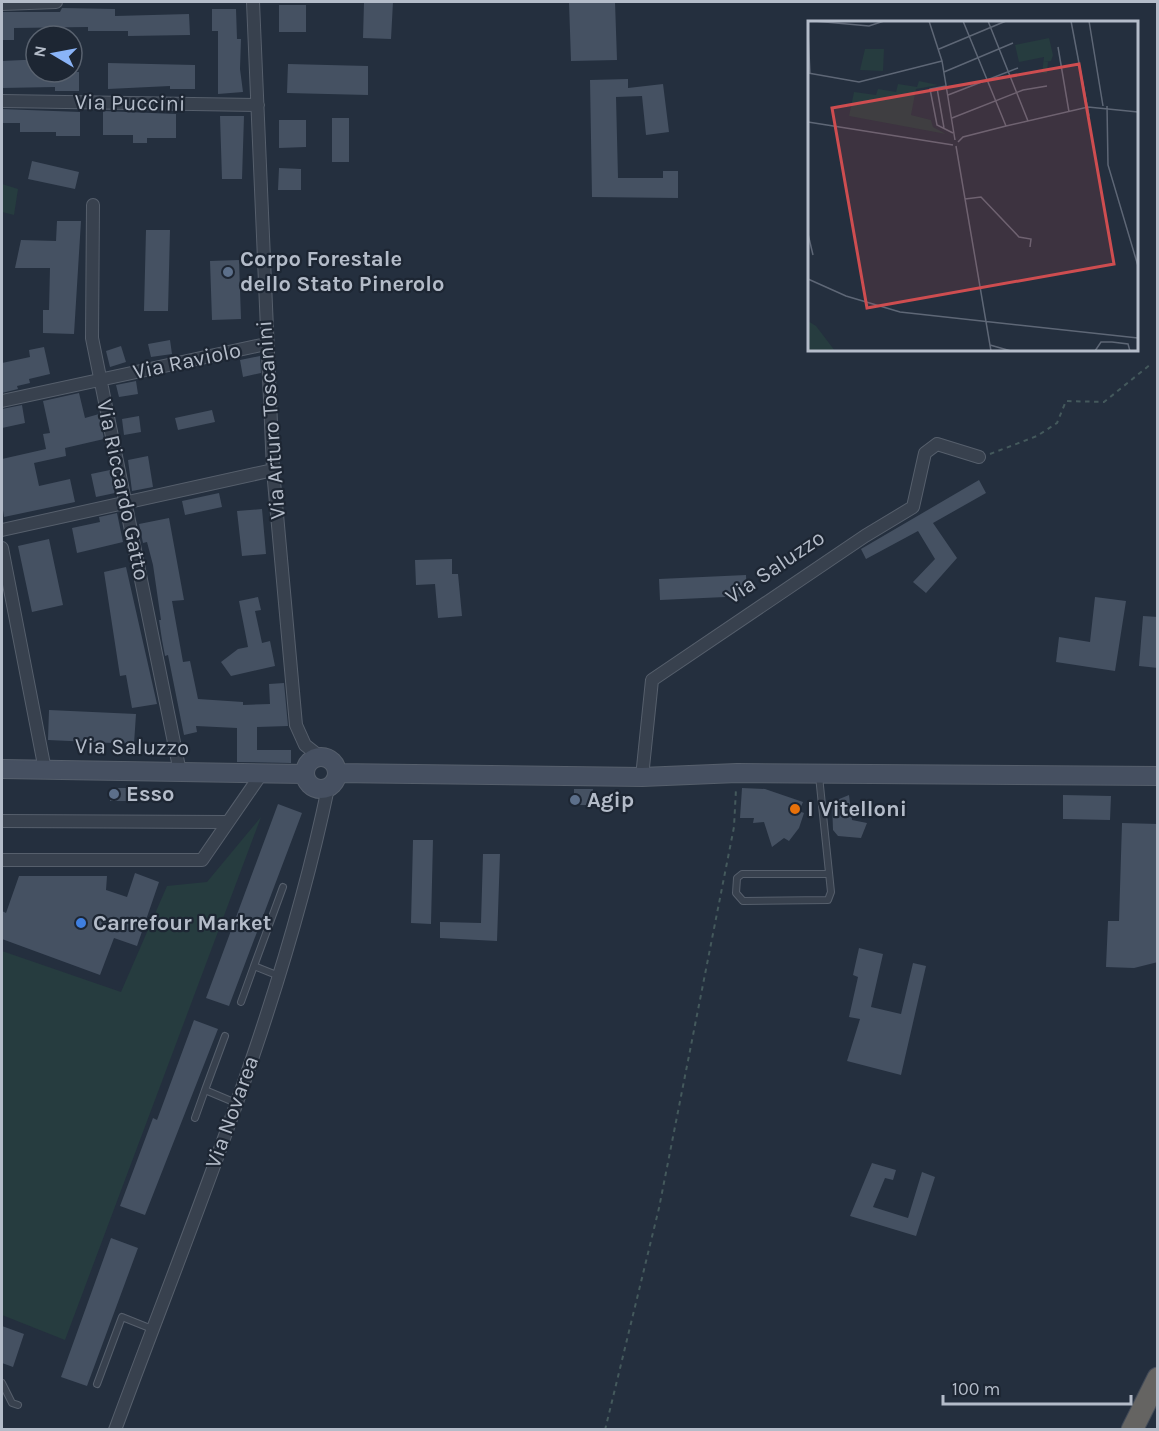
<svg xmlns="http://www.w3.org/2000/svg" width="1159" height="1431" font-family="Karla,sans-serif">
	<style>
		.green { fill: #263c3f }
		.building { fill: #455162 }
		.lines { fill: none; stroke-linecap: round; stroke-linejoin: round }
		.service-casing { stroke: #565f6c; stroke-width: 8 }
		.minor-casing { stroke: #565f6c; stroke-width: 14 }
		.secondary-casing { stroke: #565f6c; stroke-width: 20 }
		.trunk-casing { stroke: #434c59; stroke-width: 23 }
		.path { stroke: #44595c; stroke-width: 2; stroke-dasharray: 4.5 4.5; stroke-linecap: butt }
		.service { stroke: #38414e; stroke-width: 6 }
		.minor { stroke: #38414e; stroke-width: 12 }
		.secondary { stroke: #465061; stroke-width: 18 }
		.trunk { stroke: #656462; stroke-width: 21 }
		.service-dot { fill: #5c6f8a; stroke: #1d2633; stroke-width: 2 }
		.food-dot { fill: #e8710a; stroke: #1d2633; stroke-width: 2 }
		.shop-dot { fill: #3f7fe0; stroke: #1d2633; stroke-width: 2 }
		.labels { text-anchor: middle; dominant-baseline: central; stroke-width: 4.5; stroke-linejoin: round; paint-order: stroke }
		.street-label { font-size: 22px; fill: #b4bcc9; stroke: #1d2633 }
		.poi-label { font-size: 22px; font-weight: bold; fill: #b4bcc9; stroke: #1d2633; text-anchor: start }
		.inset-road { fill: none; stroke: #5e6776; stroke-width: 1.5 }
		.view { fill: #ce4d50; fill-opacity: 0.15; stroke: #ce4d50; stroke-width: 3 }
		.inset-edge { fill: none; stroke: #b4bcc9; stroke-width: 3 }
	</style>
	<rect width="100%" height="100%" fill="#242f3e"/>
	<path class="green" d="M 2,184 L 18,189 L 14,215 L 2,212 Z
		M 261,817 L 65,1340 L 2,1315 L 2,951 L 121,992 L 167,886 L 207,882 Z"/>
	<path class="building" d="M 364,2 L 393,2 L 391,39 L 363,38 Z
		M 569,2 L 615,2 L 617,60 L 571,61 Z
		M 279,5 L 306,5 L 306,32 L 279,32 Z
		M 62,8 L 115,9 L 115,16 L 189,14 L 190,35 L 128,36 L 128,31 L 88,31 L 88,27 L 14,28 L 14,40 L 2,40 L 2,12 L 60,12 Z
		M 212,9 L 236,9 L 237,39 L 241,39 L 240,69 L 243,92 L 218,94 L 218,31 L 212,31 Z
		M 23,60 L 36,60 L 36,72 L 79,72 L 79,91 L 55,91 L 55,87 L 2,88 L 2,61 Z
		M 108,63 L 195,65 L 195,89 L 170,89 L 170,86 L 108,89 Z
		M 288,64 L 368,66 L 368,95 L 287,93 Z
		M 628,79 L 628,88 L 663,84 L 669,132 L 646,135 L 642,96 L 616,97 L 618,178 L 663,178 L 663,171 L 678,171 L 678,198 L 592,197 L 590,80 Z
		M 2,109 L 80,112 L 80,136 L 56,136 L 56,132 L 20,132 L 20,123 L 2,123 Z
		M 103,111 L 176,114 L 176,138 L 147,138 L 147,143 L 133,143 L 133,135 L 103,135 Z
		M 220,116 L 244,116 L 242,179 L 222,179 Z
		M 332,118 L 349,118 L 349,162 L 332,162 Z
		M 279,120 L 306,120 L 306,147 L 279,148 Z
		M 32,161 L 79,172 L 75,189 L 28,179 Z
		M 279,168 L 301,169 L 301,190 L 278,190 Z
		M 57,221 L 81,221 L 74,334 L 43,333 L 43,310 L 49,310 L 50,268 L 15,268 L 21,240 L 56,241 Z
		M 146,230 L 170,230 L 168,311 L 144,311 Z
		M 239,260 L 241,319 L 212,320 L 210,261 Z
		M 170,340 L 172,354 L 151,357 L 148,344 Z
		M 121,346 L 126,362 L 110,367 L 106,351 Z
		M 44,347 L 50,374 L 29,379 L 30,383 L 17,386 L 18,389 L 2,393 L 2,363 L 30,357 L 29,350 Z
		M 260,356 L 261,373 L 243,377 L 240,360 Z
		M 136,381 L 138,394 L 119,397 L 116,385 Z
		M 79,393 L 85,418 L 99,414 L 104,439 L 65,448 L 66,456 L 34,463 L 39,486 L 70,479 L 75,502 L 4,517 L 2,503 L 2,459 L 46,449 L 43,434 L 50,433 L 43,401 Z
		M 22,405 L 25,423 L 2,428 L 2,409 Z
		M 212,410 L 215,422 L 178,430 L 175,418 Z
		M 139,416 L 141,432 L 124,435 L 122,419 Z
		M 148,456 L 153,487 L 132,491 L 128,460 Z
		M 110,470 L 115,493 L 96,497 L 91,474 Z
		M 979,480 L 986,493 L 933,523 L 957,558 L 926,593 L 913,582 L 935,559 L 918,531 L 866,559 L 861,549 Z
		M 219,493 L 222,507 L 185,515 L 182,501 Z
		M 262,509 L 266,554 L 242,556 L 237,511 Z
		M 117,513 L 123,542 L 77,553 L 72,528 L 100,522 L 99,517 Z
		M 169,518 L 184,600 L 172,601 L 183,662 L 190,661 L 198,699 L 243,702 L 243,705 L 270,704 L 269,684 L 284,683 L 288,726 L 257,727 L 257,750 L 291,750 L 291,763 L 237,762 L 237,728 L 196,726 L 197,732 L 184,735 L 168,655 L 165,656 L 162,640 L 159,620 L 161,620 L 153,565 L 147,542 L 143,543 L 139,524 Z
		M 49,539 L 63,605 L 32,612 L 18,546 Z
		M 452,559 L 452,574 L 458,574 L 462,616 L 438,618 L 435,584 L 416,585 L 415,560 Z
		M 126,567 L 157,704 L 132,708 L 126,675 L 120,676 L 104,572 Z
		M 746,575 L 747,596 L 660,600 L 659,579 Z
		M 258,597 L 261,610 L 255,611 L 262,643 L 270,641 L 275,666 L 231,676 L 221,662 L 238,649 L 248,647 L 239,601 Z
		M 1095,597 L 1126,601 L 1115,671 L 1056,662 L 1059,637 L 1090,642 Z
		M 1143,616 L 1158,617 L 1158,668 L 1139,666 Z
		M 49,710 L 136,714 L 134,744 L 48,740 Z
		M 110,788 L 137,788 L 137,801 L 110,801 Z
		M 742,788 L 765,789 L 803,802 L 799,811 L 804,813 L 799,828 L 789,841 L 784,838 L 772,847 L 764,822 L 753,823 L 754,818 L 740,818 Z
		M 574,789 L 593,789 L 592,805 L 574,805 Z
		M 849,795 L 852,820 L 867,823 L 861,838 L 838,836 L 833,830 L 832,802 Z
		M 1063,795 L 1111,796 L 1110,820 L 1063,819 Z
		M 278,804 L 302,813 L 229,1006 L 206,998 Z
		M 1122,823 L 1158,824 L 1158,962 L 1134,968 L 1106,967 L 1108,921 L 1119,921 Z
		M 413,840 L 433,840 L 431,924 L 411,923 Z
		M 483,854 L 500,854 L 497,941 L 440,938 L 440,922 L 481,923 Z
		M 135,873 L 159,882 L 137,946 L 114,938 L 100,975 L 2,939 L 2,911 L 6,913 L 19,876 L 107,876 L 106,890 L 127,897 Z
		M 859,948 L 883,954 L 871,1007 L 901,1014 L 913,963 L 926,966 L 901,1075 L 847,1061 L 860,1019 L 849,1017 L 858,977 L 853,975 Z
		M 194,1020 L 218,1029 L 145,1215 L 120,1206 L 153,1118 L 157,1120 Z
		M 872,1163 L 896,1170 L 893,1180 L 885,1178 L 873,1207 L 908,1218 L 922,1172 L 935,1177 L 916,1236 L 850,1216 Z
		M 111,1238 L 138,1248 L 87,1386 L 61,1377 Z
		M 2,1326 L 24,1334 L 13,1367 L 2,1363 Z"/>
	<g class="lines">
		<defs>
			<path id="service" d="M 819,776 L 831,892 L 828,900 L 743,901 L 736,893 L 737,878 L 742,874 L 829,874
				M 254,966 L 283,887
				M 241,1002 L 254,966 L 279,976
				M 225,1036 L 205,1090 L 236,1103
				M 195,1118 L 205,1090
				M 2,1383 L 12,1403 L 18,1405
				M 97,1384 L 122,1317 L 152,1329"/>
			<path id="minor" d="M 253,2 L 273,470 L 296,725 L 305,745 L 319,756
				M 2,4 L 56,2
				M 2,101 L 258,105
				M 93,205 L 92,338 L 180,772
				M 2,401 L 266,344
				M 2,530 L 273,470
				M 2,548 L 45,770
				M 642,777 L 652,680 L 865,536 L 913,507 L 925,453 L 937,444 L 979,457
				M 2,821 L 226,822
				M 2,860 L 202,860 L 262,773
				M 115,1430 C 193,1218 282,1009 328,788"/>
			<path id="secondary" d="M305 773a16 16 0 1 1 32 0a16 16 0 1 1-32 0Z
				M 2,769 L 305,774
				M 337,773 L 642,777 L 737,773 L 1158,776"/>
			<path id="trunk" d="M 1132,1430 L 1158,1378"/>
		</defs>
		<use href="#service" class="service-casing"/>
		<use href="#minor" class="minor-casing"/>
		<use href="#secondary" class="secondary-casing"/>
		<use href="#trunk" class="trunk-casing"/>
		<path class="path" d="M 990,454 L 1037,436 L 1057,423 L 1066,401 L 1104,402 L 1151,364
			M 605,1430 L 659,1208 L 734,827 L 736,789"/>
		<use href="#service" class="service"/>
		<use href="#minor" class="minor"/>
		<use href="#secondary" class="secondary"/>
		<use href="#trunk" class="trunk"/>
	</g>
	<g class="service-dot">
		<circle cx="228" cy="272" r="6"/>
		<circle cx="114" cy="794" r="6"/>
		<circle cx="575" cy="800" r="6"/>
	</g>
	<circle class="food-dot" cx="795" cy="809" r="6"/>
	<circle class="shop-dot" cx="81" cy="923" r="6"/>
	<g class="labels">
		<g class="street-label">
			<text transform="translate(130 103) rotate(1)">Via Puccini</text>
			<text transform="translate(187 361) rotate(-12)">Via Raviolo</text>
			<text transform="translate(271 420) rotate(-94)">Via Arturo Toscanini</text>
			<text transform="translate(123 490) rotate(78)">Via Riccardo Gatto</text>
			<text transform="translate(775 567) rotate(-34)">Via Saluzzo</text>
			<text transform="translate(132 747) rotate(1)">Via Saluzzo</text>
			<text transform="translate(232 1112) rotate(-70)">Via Novarea</text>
		</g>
		<g class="poi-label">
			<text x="240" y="259">Corpo Forestale<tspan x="240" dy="25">dello Stato Pinerolo</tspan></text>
			<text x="126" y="794">Esso</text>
			<text x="587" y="800">Agip</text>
			<text x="807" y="809">I Vitelloni</text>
			<text x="93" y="923">Carrefour Market</text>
		</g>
	</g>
	<g transform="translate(808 21)">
		<rect width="330" height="330" fill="#242f3e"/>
		<path d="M 241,17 L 245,34 L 243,40 L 236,41 L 240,41 L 239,52 L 234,52 L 236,36 L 211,41 L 207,24 ZM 57,28 L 76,28 L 75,50 L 52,49 ZM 111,60 L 130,64 L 108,68 L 103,94 L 123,99 L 125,106 L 138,113 L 41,95 L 46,71 L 68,74 L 70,68 L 88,71 L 90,63 L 109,66 ZM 0,300 L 8,305 L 27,330 L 0,330 Z" fill="#263c3f"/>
		<path class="inset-road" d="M 6,0 L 61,5 L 76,0M 121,0 L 134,40 L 147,119M 155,0 L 198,105M 180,0 L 220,100M 263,0 L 281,95M 281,0 L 295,85M 0,11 L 2,53M 250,26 L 261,91M 131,28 L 198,0M 136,51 L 205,22M 0,52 L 51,61 L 134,40M 138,65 L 122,68 L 129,104 L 145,112M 129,67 L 136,107M 140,74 L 210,47M 299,85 L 300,144 L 330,245M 144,97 L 215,69 L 239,65M 0,101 L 145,124M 150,121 L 155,116 L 198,105 L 280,86 L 330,91M 148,125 L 183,330M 157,178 L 173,176 L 211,216 L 223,218 L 222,226M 0,213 L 5,234M 0,258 L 38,275 L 92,291 L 330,317M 182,324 L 203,330M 287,330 L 293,321 L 304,321 L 320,323 L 322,330"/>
		<path class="view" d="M 271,43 L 306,243 L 59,287 L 24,87 Z"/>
		<rect width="330" height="330" class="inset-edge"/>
	</g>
	<rect width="1159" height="1431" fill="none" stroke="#b4bcc9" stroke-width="6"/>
	<g transform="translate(54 54) rotate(280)"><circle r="28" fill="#1d2633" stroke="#59626f" stroke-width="1.5"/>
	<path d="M0-4.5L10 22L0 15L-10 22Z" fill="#8ab4f8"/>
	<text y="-9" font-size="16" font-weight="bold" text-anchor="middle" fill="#b4bcc9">N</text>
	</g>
	<path d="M943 1395v9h188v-9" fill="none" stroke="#b4bcc9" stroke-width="3"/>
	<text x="952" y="1395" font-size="18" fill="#b4bcc9" stroke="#1d2633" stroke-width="4.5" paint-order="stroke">100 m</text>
</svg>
